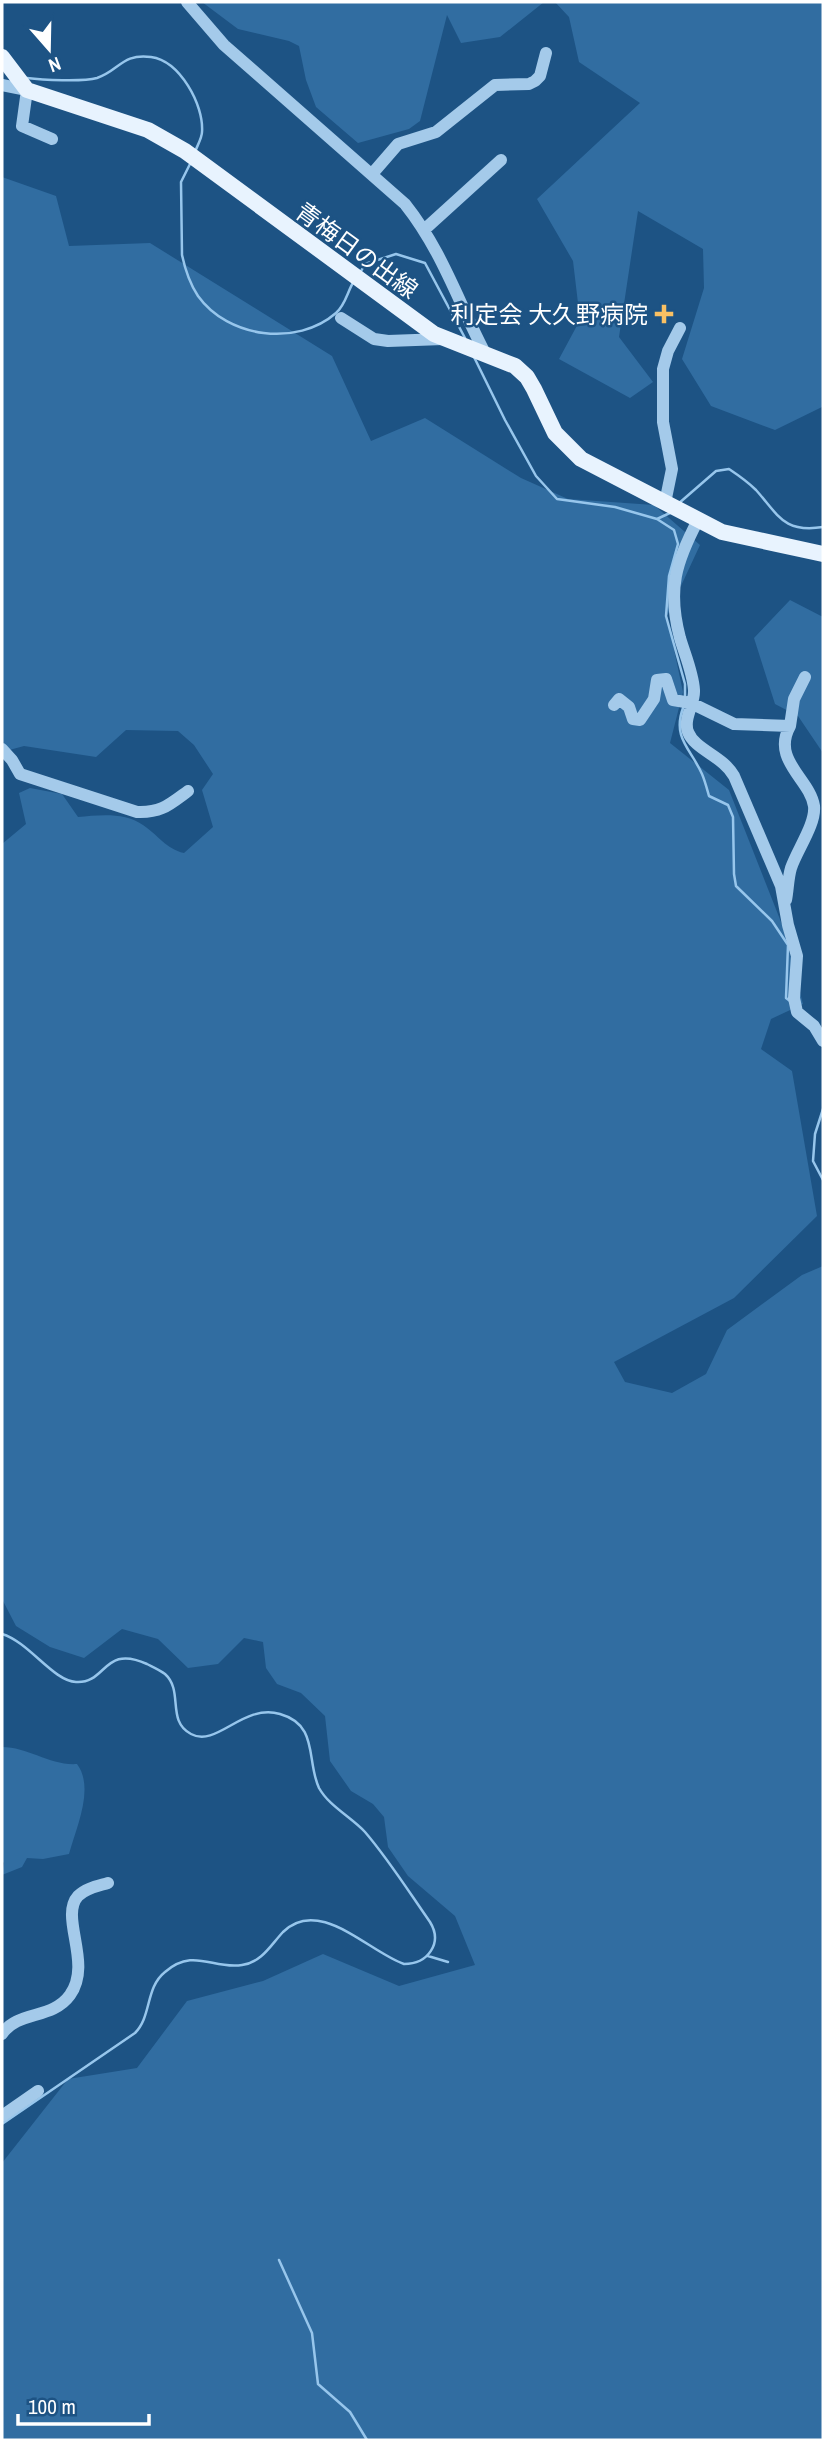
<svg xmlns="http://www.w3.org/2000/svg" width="825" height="2442" font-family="'Archivo Narrow','Noto Sans JP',sans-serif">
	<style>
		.green { fill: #316da1 }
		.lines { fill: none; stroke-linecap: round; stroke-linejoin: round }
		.stream { stroke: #97c6ec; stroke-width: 2.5 }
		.minor { stroke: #a4caea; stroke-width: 12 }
		.major { stroke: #e8f3fe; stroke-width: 16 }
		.poi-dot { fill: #f9c063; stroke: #1d5384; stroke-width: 2.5 }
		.labels { text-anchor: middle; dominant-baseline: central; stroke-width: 5; stroke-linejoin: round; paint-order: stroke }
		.street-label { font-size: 24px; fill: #fff; stroke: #1d5384 }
		.poi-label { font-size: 24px; fill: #fff; stroke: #1d5384; text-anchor: end }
	</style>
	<rect width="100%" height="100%" fill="#1d5384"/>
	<path class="green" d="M 202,2 L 544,2 L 500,37 L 461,43 L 447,15 L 420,121 L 409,129 L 358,143 L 316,107 L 306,80 L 299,46 L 289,41 L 238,29 Z
		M 555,2 L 823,2 L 822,407 L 775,430 L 711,406 L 682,359 L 704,288 L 703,249 L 638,211 L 619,337 L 653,382 L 630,398 L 559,359 L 580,320 L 573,261 L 537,199 L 640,103 L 579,62 L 569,17 Z
		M 2,177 L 56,196 L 69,246 L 150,243 L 332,356 L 371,441 L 425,418 L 521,478 L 568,499 L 654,505 L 700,545 L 667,616 L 683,692 L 670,743 L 729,790 L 783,927 L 803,1004 L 771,1019 L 761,1049 L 792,1071 L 817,1216 L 734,1298 L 614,1362 L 625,1382 L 672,1393 L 706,1374 L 727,1330 L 802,1275 L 823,1266 L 823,2440 L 2,2440 L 2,2163 L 68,2079 L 137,2068 L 187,2001 L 263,1981 L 323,1954 L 399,1986 L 475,1965 L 455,1916 L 408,1876 L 388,1847 L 384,1817 L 373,1804 L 351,1791 L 330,1761 L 325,1716 L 301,1693 L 277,1684 L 266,1668 L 263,1642 L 244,1638 L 218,1664 L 188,1668 L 158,1639 L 122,1629 L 84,1658 L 50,1647 L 16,1626 L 2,1599 L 2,844 L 26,824 L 19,793 L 30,788 L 62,794 L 78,817 C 99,815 125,812 143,825 C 158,835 166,849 184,853 L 213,827 L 202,790 L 213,774 L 194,745 L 178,731 L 126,730 L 96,757 L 24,746 L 2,752 Z
		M 790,600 L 823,617 L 823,753 L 798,716 L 775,704 L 754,638 Z
		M 2,1747 C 28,1747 51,1766 77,1764 C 95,1788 76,1828 69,1854 L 43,1859 L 27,1858 L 22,1867 L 2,1875 L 4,1863 L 2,1861 Z"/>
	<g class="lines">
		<path class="stream" d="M 27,78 C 42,80 83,82 97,78 C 119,71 122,53 151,57 C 180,61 204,105 202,132 C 202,138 197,146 195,152
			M 191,162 L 181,182 L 182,255 C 185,269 190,284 198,296 C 228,338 297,347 336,313 C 346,304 347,292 354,281
			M 360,273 L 365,264 L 396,254 L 425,263 L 465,338
			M 474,357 L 505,420 L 536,476 L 557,499 L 615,507 L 657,519 L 672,512
			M 678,504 L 716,471 L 729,469 C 738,475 748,482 756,490 C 779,516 784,533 823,527
			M 657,519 L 674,530 L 678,544 L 669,576 L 666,616 L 685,684 L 685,698
			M 683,708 C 672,738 691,749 702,774 C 705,781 707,789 709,796 L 728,805 L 733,817 L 734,874 L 736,886 L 772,921 L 788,945 L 786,998 L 790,1001
			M 823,1109 L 815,1134 L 813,1161 L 823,1180
			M 2,1634 C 29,1642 53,1681 76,1682 C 107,1684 103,1644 147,1664 C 153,1667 160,1670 165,1674 C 184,1691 166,1721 191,1734 C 217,1748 243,1703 280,1714 C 319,1725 306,1760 319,1788 C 329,1806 351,1817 365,1832 C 389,1860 409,1892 430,1922 C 443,1943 428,1964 404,1964 C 369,1952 319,1896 283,1932 C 270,1946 262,1962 242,1965 C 213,1970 194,1947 165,1972 C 145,1988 152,2016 135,2033 L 2,2124
			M 428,1956 L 448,1962
			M 279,2260 L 312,2333 L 318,2384 L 350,2412 L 367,2440"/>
		<path class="minor" d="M 187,2 L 224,45 L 405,204 C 443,252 458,302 486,355
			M 2,85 L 27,90 L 22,126 L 52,139
			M 372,174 L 398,144 L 436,132 L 495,85 L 529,84 L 535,81 L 540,76 L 546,53
			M 425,229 L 501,160
			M 341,318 L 374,339 L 388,341 L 443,339
			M 665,503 L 672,469 L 663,422 L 663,369 L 668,351 L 680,328
			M 698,520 C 676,562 667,589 680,638 C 685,655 693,673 694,690 C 695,704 683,718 688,732 C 695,750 723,756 734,776 L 781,886 L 788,925 L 797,956 L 794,998 L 797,1012 L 814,1026 L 823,1041
			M 614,705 L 619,699 L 629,707 L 633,719 L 640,720 L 654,699 L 657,680 L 666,679 L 673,700 L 691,703 L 734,724 L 790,726 L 794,699 L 805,677
			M 2,749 L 12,760 L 20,774 L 137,812 C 161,813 169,805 188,791
			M 786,900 C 788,890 788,878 791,868 C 797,850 816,824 814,806 C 810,779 771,760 790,726
			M 2,2034 C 18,2010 52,2020 70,1995 C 93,1963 59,1917 78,1896 C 86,1888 98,1886 108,1883
			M 2,2116 L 38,2091"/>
		<path class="major" d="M 2,57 L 27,90 L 148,130 L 185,151 L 434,334 L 515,366 L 527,377 L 534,389 L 555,433 L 581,459 L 722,532 L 823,554"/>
	</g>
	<path class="poi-dot" d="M660.5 303.5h7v7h7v7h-7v7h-7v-7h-7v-7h7z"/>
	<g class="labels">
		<g class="street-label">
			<text transform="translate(357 250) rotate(36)">青梅日の出線</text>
		</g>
		<g class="poi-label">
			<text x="648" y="314">利定会 大久野病院</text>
		</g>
	</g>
	<rect width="825" height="2442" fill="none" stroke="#ffffff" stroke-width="7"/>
	<g transform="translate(49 49) rotate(160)" stroke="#1d5384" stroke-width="5" paint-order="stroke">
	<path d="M0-5L12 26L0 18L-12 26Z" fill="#ffffff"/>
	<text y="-10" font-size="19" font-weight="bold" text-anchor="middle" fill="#ffffff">N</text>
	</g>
	<path d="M18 2414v10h131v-10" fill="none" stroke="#ffffff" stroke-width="3.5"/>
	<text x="28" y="2414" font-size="21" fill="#ffffff" stroke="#1d5384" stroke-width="5" paint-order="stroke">100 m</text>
</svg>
